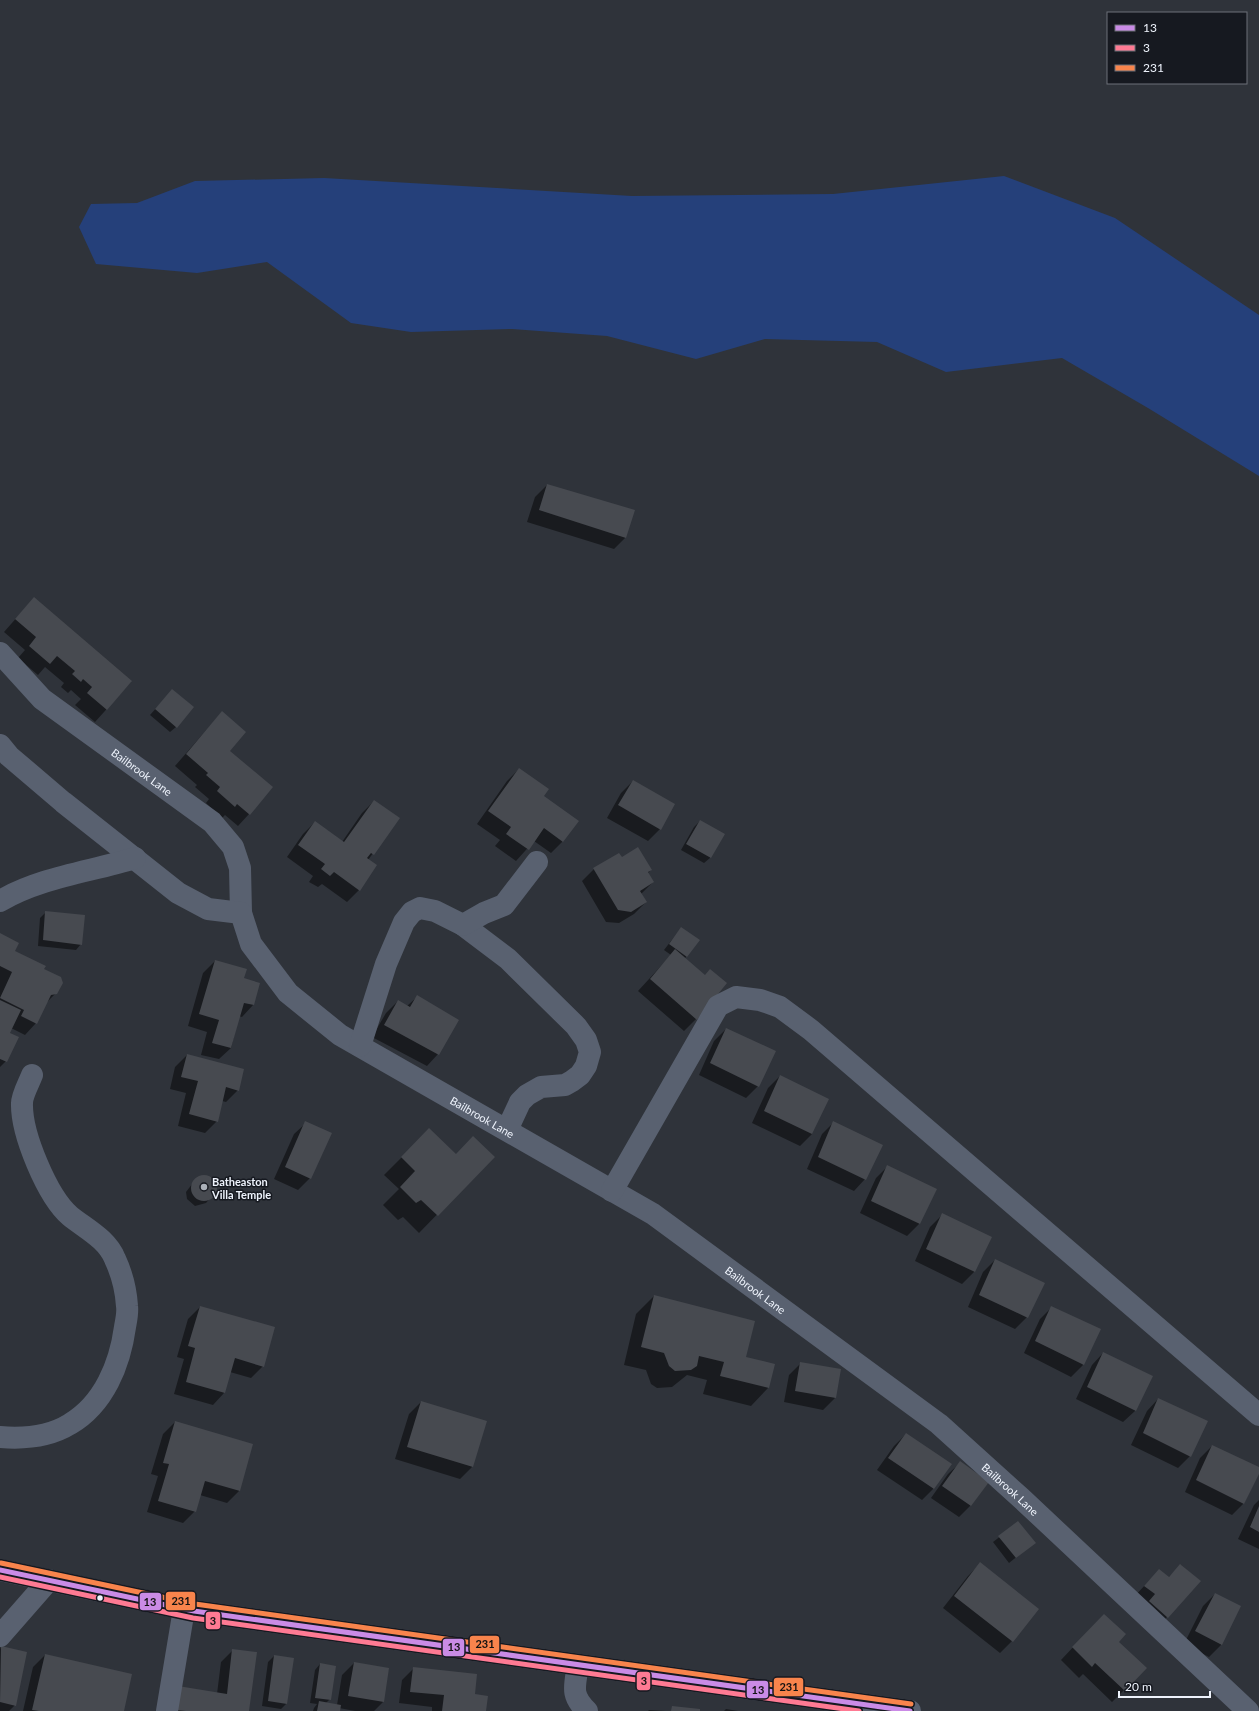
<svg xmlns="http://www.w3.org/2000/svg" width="1259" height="1711" font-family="Lato,sans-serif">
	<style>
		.green { fill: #25407a }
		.shadow { fill: #0007 }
		.building { fill: #474a50 }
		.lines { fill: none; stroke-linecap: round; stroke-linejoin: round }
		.minor { stroke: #596170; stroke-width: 22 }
		.bus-1-casing { stroke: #161920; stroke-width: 8 }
		.bus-2-casing { stroke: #161920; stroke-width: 8 }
		.bus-3-casing { stroke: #161920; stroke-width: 8 }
		.bus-1 { stroke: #ca8be6; stroke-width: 5 }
		.bus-2 { stroke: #fe7a93; stroke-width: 5 }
		.bus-3 { stroke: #f8844c; stroke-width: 5 }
		.poi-dot { fill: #abb0b8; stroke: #161920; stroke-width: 1.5 }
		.bus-dot { fill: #eef3fc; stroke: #161920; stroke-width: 1.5 }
		.labels { text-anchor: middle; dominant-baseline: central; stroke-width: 3; stroke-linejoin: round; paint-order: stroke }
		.street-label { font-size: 11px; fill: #eef3fc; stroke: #161920 }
		.poi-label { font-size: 11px; font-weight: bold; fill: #eef3fc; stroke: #161920; text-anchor: start }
		.line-badge { stroke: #161920; stroke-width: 1.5 }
		.pale-badge-label { font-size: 11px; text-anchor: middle; font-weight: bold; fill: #111 }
	</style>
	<rect width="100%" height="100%" fill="#2f333a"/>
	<path class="green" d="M 1004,176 L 1115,218 L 1259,315 L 1259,476 L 1148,408 L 1062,358 L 946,372 L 877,342 L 765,339 L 696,359 L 607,336 L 512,329 L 411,332 L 351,323 L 267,262 L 197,273 L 96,264 L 79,227 L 91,204 L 137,203 L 195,181 L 324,178 L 632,196 L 833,194 Z"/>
	<path class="shadow" d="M 547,485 L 626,537 L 614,549 L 527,522 L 535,497 Z
		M 34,598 L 131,682 L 95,722 L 75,705 L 81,699 L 71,690 L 68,693 L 61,687 L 64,683 L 45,667 L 38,675 L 18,658 L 25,650 L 4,632 Z
		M 167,696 L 176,727 L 170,732 L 150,715 Z
		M 222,712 L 229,751 L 249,814 L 238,826 L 225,815 L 222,818 L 206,803 L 209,799 L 195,787 L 197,785 L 175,766 Z
		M 519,769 L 542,796 L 563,841 L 551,853 L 534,841 L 516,861 L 495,846 L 500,840 L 477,824 L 507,781 Z
		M 633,781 L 660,829 L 648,841 L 607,818 L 621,793 Z
		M 374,801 L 399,818 L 368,860 L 359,890 L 347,902 L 322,884 L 318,887 L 309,882 L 313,876 L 287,857 L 303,834 L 315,822 L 342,842 L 362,813 Z
		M 700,821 L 723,834 L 710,858 L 704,863 L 681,850 L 694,827 Z
		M 621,858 L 651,870 L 648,873 L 653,882 L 641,894 L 646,902 L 634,914 L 619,923 L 606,922 L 582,881 L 594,869 Z
		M 46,912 L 81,944 L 76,950 L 38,946 L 40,918 Z
		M 681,928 L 687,956 L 684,959 L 696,1019 L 684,1031 L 638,991 L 671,955 L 664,950 Z
		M 0,934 L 14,952 L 43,969 L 56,993 L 46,1003 L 36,1023 L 25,1035 L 11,1028 L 9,1033 L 6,1061 L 0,1067 Z
		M 215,961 L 243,979 L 259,984 L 253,1005 L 242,1017 L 239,1016 L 231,1048 L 219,1059 L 201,1055 L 207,1032 L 188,1026 L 203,973 Z
		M 417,997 L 438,1054 L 427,1066 L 372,1037 L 386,1013 L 398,1001 L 407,1006 Z
		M 726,1029 L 758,1086 L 746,1098 L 699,1075 L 714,1041 Z
		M 187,1055 L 238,1090 L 226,1102 L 222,1101 L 217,1121 L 205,1133 L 178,1126 L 186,1093 L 170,1089 L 175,1067 Z
		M 780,1076 L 812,1134 L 800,1146 L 752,1123 L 768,1088 Z
		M 834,1122 L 865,1179 L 854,1191 L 807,1169 L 822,1134 Z
		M 306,1123 L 310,1178 L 298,1190 L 274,1179 L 294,1134 Z
		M 429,1130 L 456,1155 L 493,1157 L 419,1233 L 403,1217 L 398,1220 L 383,1205 L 399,1189 L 384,1175 Z
		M 887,1167 L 936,1190 L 919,1224 L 907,1236 L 860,1213 L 876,1178 Z
		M 203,1176 L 211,1178 L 213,1181 L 215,1189 L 212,1196 L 206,1203 L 195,1206 L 187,1199 L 186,1192 L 196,1179 Z
		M 942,1215 L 990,1238 L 974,1272 L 962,1284 L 915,1261 L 930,1227 Z
		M 995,1260 L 1027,1317 L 1015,1329 L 968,1307 L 983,1272 Z
		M 654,1296 L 745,1358 L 774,1365 L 768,1388 L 751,1406 L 703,1394 L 707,1380 L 687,1375 L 672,1387 L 657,1388 L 651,1384 L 646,1370 L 624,1365 L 636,1314 Z
		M 200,1307 L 263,1366 L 251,1378 L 230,1372 L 224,1393 L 213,1405 L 174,1394 L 184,1359 L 177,1357 L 188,1319 Z
		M 1052,1307 L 1083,1365 L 1071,1377 L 1024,1353 L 1040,1319 Z
		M 1103,1353 L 1152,1376 L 1135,1411 L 1123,1422 L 1076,1399 L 1092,1365 Z
		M 801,1363 L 835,1398 L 823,1410 L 784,1402 L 789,1375 Z
		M 1158,1399 L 1190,1456 L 1178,1468 L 1131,1445 L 1147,1411 Z
		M 421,1402 L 486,1422 L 472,1467 L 460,1479 L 395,1459 L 409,1414 Z
		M 175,1422 L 252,1445 L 239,1491 L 227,1503 L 200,1495 L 195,1511 L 183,1523 L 147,1512 L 158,1476 L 151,1474 L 163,1434 Z
		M 906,1434 L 934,1488 L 922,1500 L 877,1470 L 894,1446 Z
		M 1212,1446 L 1259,1468 L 1259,1471 L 1244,1503 L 1232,1515 L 1185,1492 L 1200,1458 Z
		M 960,1463 L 971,1505 L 959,1517 L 931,1498 L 948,1474 Z
		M 1259,1500 L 1259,1549 L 1238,1539 L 1254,1505 Z
		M 1018,1523 L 1034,1543 L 1009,1563 L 993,1542 Z
		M 980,1564 L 1037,1609 L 1012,1641 L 1000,1653 L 943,1608 L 968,1576 Z
		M 1181,1565 L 1200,1581 L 1155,1630 L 1133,1598 L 1159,1570 L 1168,1578 Z
		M 1215,1594 L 1221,1645 L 1209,1657 L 1184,1644 L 1203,1606 Z
		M 1092,1627 L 1117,1642 L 1124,1690 L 1112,1702 L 1083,1674 L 1079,1678 L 1061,1660 Z
		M 1,1647 L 15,1705 L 9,1711 L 0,1711 L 0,1649 Z
		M 233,1650 L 248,1711 L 176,1711 L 217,1694 L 221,1662 Z
		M 45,1655 L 123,1711 L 23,1711 L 33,1667 Z
		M 274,1656 L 287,1703 L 281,1709 L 262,1706 L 268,1662 Z
		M 354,1663 L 383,1702 L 374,1711 L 355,1711 L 339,1708 L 339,1711 L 313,1711 L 314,1708 L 317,1704 L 310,1703 L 315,1670 L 320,1664 L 330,1699 L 326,1703 L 337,1705 L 342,1675 Z
		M 414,1668 L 474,1695 L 485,1711 L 432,1711 L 432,1707 L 399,1703 L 402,1680 Z
		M 726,1709 L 738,1711 L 724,1711 Z
		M 649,1710 L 666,1711 L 648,1711 Z"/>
	<path class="building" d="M 547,484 L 635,510 L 626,538 L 539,510 Z
		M 34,597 L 132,681 L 107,710 L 87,693 L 92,687 L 83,679 L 81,682 L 72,674 L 75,671 L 57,656 L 50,664 L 29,646 L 36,637 L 15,619 Z
		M 172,689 L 194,707 L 177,728 L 155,709 Z
		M 222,711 L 246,732 L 230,751 L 273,787 L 250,815 L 237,804 L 235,807 L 217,791 L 220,787 L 206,775 L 208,773 L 186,754 Z
		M 519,768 L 549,789 L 544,796 L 579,821 L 563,842 L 544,828 L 529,850 L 506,834 L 511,827 L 488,811 Z
		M 633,780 L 675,804 L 661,830 L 618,805 Z
		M 374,800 L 400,818 L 374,855 L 371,853 L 367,858 L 377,865 L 360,891 L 334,872 L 330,876 L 321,869 L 325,864 L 298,845 L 315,821 L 344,842 Z
		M 700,820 L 725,834 L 711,858 L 686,844 Z
		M 638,847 L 652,870 L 648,872 L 654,882 L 640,891 L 647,902 L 631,912 L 618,910 L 593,868 L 619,853 L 622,857 Z
		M 45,911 L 85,915 L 82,945 L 43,940 Z
		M 681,927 L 700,940 L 687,957 L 669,944 Z
		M 0,933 L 19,943 L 15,951 L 46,966 L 44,969 L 61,977 L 63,983 L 57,994 L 51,995 L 37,1024 L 21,1016 L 24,1010 L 0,998 L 12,972 L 0,966 Z
		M 675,949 L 705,975 L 710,969 L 727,983 L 697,1020 L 650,979 Z
		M 215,960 L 247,969 L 244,978 L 260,983 L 254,1005 L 244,1003 L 231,1048 L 212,1043 L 219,1020 L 199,1014 Z
		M 417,995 L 459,1020 L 439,1055 L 384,1025 L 398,1000 L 410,1007 Z
		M 0,1000 L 21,1010 L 10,1033 L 19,1037 L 7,1062 L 0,1059 Z
		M 726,1028 L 776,1051 L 759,1087 L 710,1063 Z
		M 187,1054 L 244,1069 L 239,1091 L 226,1087 L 218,1122 L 189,1114 L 198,1081 L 181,1077 Z
		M 780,1075 L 829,1099 L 812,1134 L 764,1111 Z
		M 305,1121 L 332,1133 L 311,1179 L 285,1167 Z
		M 833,1121 L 883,1145 L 866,1180 L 818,1157 Z
		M 429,1128 L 456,1154 L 473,1136 L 495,1157 L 438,1216 L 421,1200 L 416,1203 L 400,1187 L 415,1171 L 401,1157 Z
		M 887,1165 L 937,1189 L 920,1224 L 871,1201 Z
		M191 1188a13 13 0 1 1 26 0a13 13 0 1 1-26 0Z
		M 942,1213 L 992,1237 L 975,1272 L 926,1249 Z
		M 995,1259 L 1045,1283 L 1028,1318 L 979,1295 Z
		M 654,1295 L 755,1321 L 746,1357 L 775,1364 L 769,1388 L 720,1376 L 724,1362 L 699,1356 L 697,1366 L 691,1370 L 675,1371 L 669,1366 L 664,1353 L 641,1347 Z
		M 200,1306 L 275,1327 L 264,1367 L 235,1358 L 225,1393 L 186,1382 L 195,1348 L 188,1346 Z
		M 1051,1306 L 1101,1329 L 1084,1365 L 1035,1341 Z
		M 1103,1352 L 1153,1376 L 1136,1411 L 1087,1387 Z
		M 800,1362 L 841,1369 L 836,1398 L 795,1391 Z
		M 1158,1398 L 1208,1421 L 1191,1457 L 1143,1433 Z
		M 421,1401 L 487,1421 L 473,1467 L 407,1447 Z
		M 175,1421 L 253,1444 L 240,1491 L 205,1481 L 196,1512 L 158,1501 L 169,1464 L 163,1463 Z
		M 906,1433 L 952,1464 L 934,1489 L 888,1458 Z
		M 1212,1445 L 1259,1467 L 1259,1474 L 1244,1504 L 1196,1480 Z
		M 960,1461 L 989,1482 L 971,1506 L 942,1486 Z
		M 1259,1506 L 1259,1532 L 1250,1527 Z
		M 1018,1521 L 1036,1543 L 1016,1558 L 998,1536 Z
		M 980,1562 L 1039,1609 L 1013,1642 L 954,1596 Z
		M 1180,1564 L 1201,1581 L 1168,1618 L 1149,1601 L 1155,1594 L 1144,1586 L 1159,1569 L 1169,1577 Z
		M 1215,1593 L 1241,1606 L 1222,1645 L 1195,1631 Z
		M 1104,1614 L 1126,1634 L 1119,1642 L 1147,1668 L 1125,1691 L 1095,1663 L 1092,1667 L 1072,1647 Z
		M 1,1646 L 27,1652 L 16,1706 L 0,1702 Z
		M 232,1649 L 257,1652 L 249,1711 L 186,1711 L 175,1710 L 178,1686 L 227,1694 Z
		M 45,1654 L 132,1674 L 124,1711 L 39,1711 L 32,1710 Z
		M 274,1655 L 294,1658 L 287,1704 L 268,1701 Z
		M 354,1662 L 389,1668 L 384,1702 L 348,1696 Z
		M 320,1663 L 336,1666 L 331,1700 L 315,1698 Z
		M 413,1667 L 477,1674 L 475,1694 L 488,1696 L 486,1711 L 442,1711 L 444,1695 L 410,1692 Z
		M 319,1701 L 341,1705 L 340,1711 L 317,1711 Z
		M 672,1706 L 700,1709 L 700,1711 L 671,1711 Z"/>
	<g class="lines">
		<g class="minor">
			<path id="s1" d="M 0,653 L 42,699 L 212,822 L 233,847 L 240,868 L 241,913"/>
			<path id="s2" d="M 0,745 L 9,756 L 63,802 L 178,893 L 208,909 L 241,913 L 251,944 L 288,993 L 340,1035 L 653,1214 L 939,1424 L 1021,1498 L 1248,1711"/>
			<path d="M 0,901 C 41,877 90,872 135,858"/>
			<path d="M 463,925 L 508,959 L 576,1026 L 586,1040 L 590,1052 L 586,1066 L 580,1075 L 572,1081 L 565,1085 L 541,1087 L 527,1095 L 520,1102 L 507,1130"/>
			<path d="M 360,1046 L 386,964 L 404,922 L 412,912 L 420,908 L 435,911 L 463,925 L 484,913 L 504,905 L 537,862"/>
			<path d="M 612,1191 L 718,1006 L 736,997 L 760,1000 L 780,1007 L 811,1030 L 1259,1415"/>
			<path d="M 0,1437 C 24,1439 49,1437 70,1424 C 104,1404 120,1364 125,1327 C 126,1321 128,1313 127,1306 C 126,1290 122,1274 115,1259 C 107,1239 86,1229 70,1216 C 47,1196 21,1133 22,1103 C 22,1095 29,1083 32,1075"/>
			<path d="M 0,1570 L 194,1611 L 910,1711"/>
			<path d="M 0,1636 L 49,1580"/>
			<path d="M 578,1665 C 575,1686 570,1695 587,1711"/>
			<path d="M 167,1711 L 184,1609"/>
		</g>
		<defs>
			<path id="bus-1" d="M 0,1570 L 194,1611 L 910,1711"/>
			<path id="bus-2" d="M 0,1577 L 193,1618 L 859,1711"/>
			<path id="bus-3" d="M 1,1563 L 195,1604 L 911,1704"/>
		</defs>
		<use href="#bus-1" class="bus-1-casing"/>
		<use href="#bus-2" class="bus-2-casing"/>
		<use href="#bus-3" class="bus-3-casing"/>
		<use href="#bus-1" class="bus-1"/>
		<use href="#bus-2" class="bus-2"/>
		<use href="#bus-3" class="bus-3"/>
	</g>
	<circle class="poi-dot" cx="204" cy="1187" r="4"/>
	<circle class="bus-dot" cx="100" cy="1598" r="3.5"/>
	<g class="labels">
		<g class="street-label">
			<text stroke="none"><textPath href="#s1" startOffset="186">Bailbrook Lane</textPath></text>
			<text stroke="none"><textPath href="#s2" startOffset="624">Bailbrook Lane</textPath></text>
			<text stroke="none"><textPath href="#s2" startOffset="948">Bailbrook Lane</textPath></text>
			<text stroke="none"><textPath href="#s2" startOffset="1272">Bailbrook Lane</textPath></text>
		</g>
		<g class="poi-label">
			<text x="212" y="1181">Batheaston<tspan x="212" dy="13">Villa Temple</tspan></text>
		</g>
	</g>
	<g class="line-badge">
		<rect x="165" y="1591" width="31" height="20" rx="4" fill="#f8844c"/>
		<rect x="139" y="1592" width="23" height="19" rx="4" fill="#ca8be6"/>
		<rect x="205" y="1611" width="16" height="19" rx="4" fill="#fe7a93"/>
		<rect x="469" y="1635" width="31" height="19" rx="4" fill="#f8844c"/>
		<rect x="442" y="1638" width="23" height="19" rx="4" fill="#ca8be6"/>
		<rect x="636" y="1671" width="15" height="20" rx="4" fill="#fe7a93"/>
		<rect x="773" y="1677" width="31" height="20" rx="4" fill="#f8844c"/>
		<rect x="746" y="1680" width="23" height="19" rx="4" fill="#ca8be6"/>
	</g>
	<g class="pale-badge-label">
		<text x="181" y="1605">231</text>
		<text x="150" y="1606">13</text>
		<text x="213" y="1625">3</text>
		<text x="485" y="1648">231</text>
		<text x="454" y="1651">13</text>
		<text x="644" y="1685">3</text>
		<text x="789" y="1691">231</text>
		<text x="758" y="1694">13</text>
	</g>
	<rect x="1107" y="12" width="140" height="72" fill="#161920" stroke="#6c7078"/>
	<rect x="1115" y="25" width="20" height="6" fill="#ca8be6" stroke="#6c7078"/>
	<text x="1143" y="32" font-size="12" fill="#eef3fc">13</text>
	<rect x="1115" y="45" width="20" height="6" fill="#fe7a93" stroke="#6c7078"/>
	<text x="1143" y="52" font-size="12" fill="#eef3fc">3</text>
	<rect x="1115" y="65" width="20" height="6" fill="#f8844c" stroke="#6c7078"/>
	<text x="1143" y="72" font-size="12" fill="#eef3fc">231</text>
	<path d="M1119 1691v6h91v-6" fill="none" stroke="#eef3fc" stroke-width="2"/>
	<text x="1125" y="1691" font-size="12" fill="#eef3fc" stroke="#161920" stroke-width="3" paint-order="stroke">20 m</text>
</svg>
